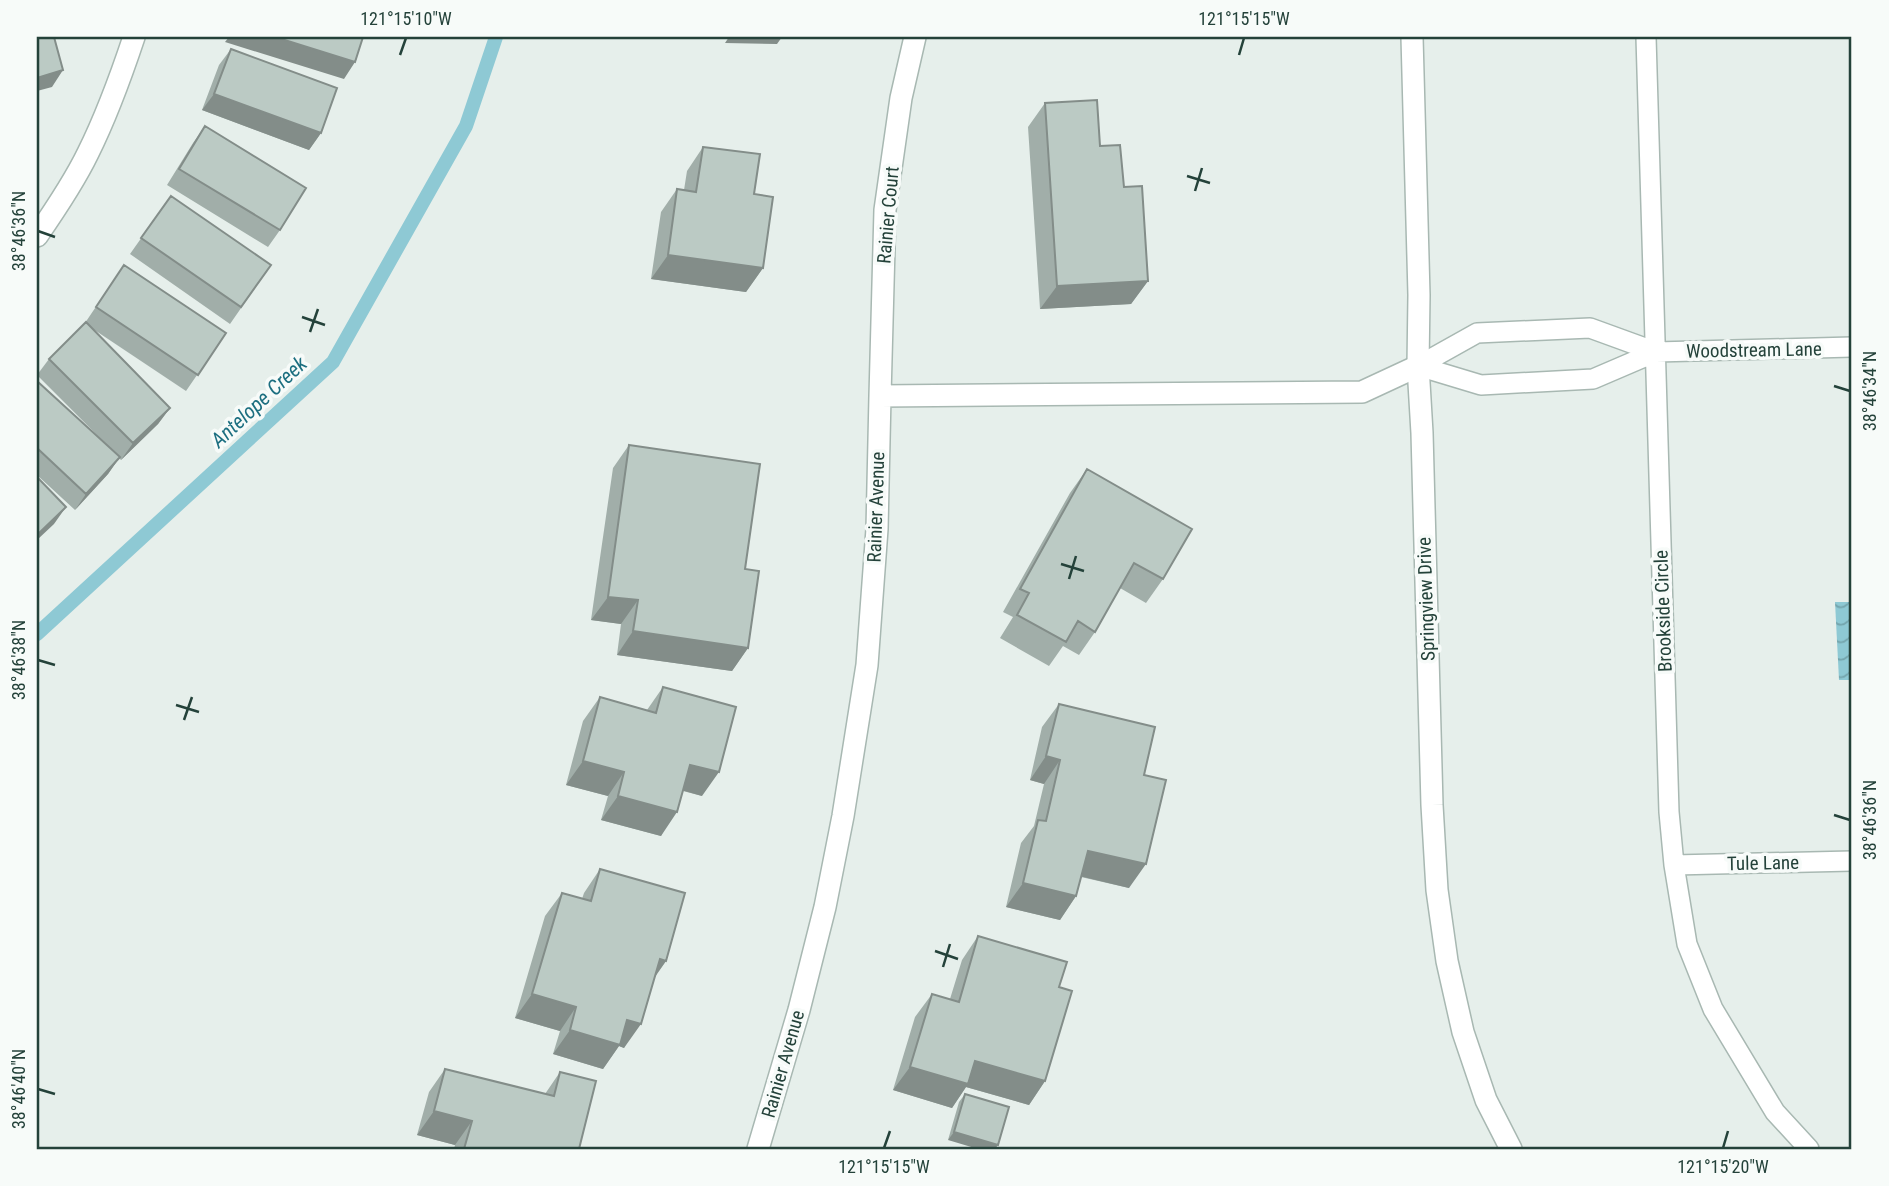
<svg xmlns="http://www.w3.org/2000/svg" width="1889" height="1186" font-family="'Roboto Condensed',sans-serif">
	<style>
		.water { fill: url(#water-waves) }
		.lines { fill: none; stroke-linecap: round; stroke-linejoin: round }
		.stream { stroke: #8ec9d4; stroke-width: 14 }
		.service-casing { stroke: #a8b8b2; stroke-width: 22 }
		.minor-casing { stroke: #a8b8b2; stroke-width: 24 }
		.tertiary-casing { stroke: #a8b8b2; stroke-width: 24 }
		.service { stroke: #fff; stroke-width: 19 }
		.minor { stroke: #fff; stroke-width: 21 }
		.tertiary { stroke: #fff; stroke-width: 21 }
		.wall { fill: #a1aea9 }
		.shaded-wall { fill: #838d89 }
		.building { fill: #bbcac4; stroke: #838d89; stroke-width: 2 }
		.ticks { fill: none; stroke: #24423a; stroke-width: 2.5 }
		.labels { text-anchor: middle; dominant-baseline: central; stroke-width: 7; stroke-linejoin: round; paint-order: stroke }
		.street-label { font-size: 19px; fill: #24423a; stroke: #f7fbf9 }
		.water-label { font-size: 21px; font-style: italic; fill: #1c6f80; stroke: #f7fbf9 }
		.neatline { fill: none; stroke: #24423a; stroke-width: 2.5 }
		.ticks-label { font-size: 18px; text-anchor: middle; fill: #24423a }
	</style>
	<defs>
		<pattern id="water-waves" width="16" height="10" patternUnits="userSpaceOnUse" patternTransform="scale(1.75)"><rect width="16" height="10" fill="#8ec9d4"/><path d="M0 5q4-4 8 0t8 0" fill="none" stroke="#74a5ad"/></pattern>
	</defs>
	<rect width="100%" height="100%" fill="#e6efeb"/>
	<path class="water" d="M 1835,602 L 1852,602 L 1852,680 L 1839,680 Z"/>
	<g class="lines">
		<path class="stream" d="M 37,634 L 333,362 L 466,126 L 496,37"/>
		<defs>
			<path id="service" d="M 1646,37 L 1669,812 L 1674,865 L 1687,944 L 1713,1009 L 1775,1112 L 1809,1149
				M 1418,366 L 1477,333 L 1590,328 L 1656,352 L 1852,347
				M 1418,366 L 1481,385 L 1593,379 L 1656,352
				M 1674,865 L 1852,861"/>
			<path id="minor" d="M 37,236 C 55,210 74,182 88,153 C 107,115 121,76 134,37
				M 880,396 L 885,210 L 901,98 L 915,37
				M 758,1149 L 799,1010 L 825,907 L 843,816 L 867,665 L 877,529 L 880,396 L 1362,392 L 1418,366"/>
			<path id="tertiary" d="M 1412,37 L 1419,295 L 1418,366 L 1422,433 L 1432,805 L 1437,890 L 1447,961 L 1463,1032 L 1486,1100 L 1511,1149"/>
		</defs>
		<use href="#service" class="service-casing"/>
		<use href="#minor" class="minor-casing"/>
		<use href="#tertiary" class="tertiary-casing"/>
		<use href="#service" class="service"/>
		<use href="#minor" class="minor"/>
		<use href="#tertiary" class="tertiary"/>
	</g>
	<path class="wall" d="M 231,49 L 321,133 L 309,150 L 202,110 L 219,65 Z
		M 1045,103 L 1100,146 L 1124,187 L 1148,281 L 1131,304 L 1040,309 L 1028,127 Z
		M 205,126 L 280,230 L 268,247 L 167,185 L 193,143 Z
		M 703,147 L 754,194 L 763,268 L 746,292 L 651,279 L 661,212 L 677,189 L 684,190 L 687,171 Z
		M 171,196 L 271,265 L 230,324 L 130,254 Z
		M 124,265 L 226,333 L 186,391 L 93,329 L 170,408 L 158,424 L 121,460 L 119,458 L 108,474 L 75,510 L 37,475 L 37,381 L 101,439 L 37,375 L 49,359 L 85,323 Z
		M 629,445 L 745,569 L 748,648 L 732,671 L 617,655 L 621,624 L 591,620 L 613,468 Z
		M 1087,469 L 1163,579 L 1146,603 L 1120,588 L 1095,632 L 1079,655 L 1063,646 L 1049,666 L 1000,638 L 1013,617 L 1003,612 L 1070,493 Z
		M 663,687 L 702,796 L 683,791 L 661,836 L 601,820 L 608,796 L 566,785 L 583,721 L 600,697 L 647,710 Z
		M 1059,704 L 1144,775 L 1129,888 L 1081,877 L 1076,896 L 1060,920 L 1006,907 L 1021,843 L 1034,826 L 1044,784 L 1030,780 L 1042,727 Z
		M 600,869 L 666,961 L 655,977 L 624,1048 L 619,1046 L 603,1069 L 553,1054 L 560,1031 L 515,1018 L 545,916 L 562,893 L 582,899 L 584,893 Z
		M 978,936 L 1059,987 L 1045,1081 L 1029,1105 L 966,1087 L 952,1108 L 893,1090 L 915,1017 L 932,994 L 950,999 L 962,960 Z
		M 445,1069 L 545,1094 L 560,1072 L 579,1149 L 454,1149 L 455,1145 L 417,1135 L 429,1092 Z
		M 965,1094 L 1009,1107 L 948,1140 L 959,1102 Z"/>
	<path class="shaded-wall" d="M 229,37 L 275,37 L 355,62 L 344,79 L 225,42 Z
		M 729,37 L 782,37 L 777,44 L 725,43 Z
		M 63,70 L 52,87 L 37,91 L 37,78 Z
		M 214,94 L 321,133 L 309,150 L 202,110 Z
		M 668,255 L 763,268 L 746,292 L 651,279 Z
		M 1148,281 L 1131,304 L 1040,309 L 1057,286 Z
		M 170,408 L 158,424 L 121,460 L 133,443 Z
		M 120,457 L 108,474 L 75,510 L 86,494 Z
		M 66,507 L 54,524 L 37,540 L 37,535 Z
		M 608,597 L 638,600 L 621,624 L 591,620 Z
		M 633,631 L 748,648 L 732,671 L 617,655 Z
		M 1046,756 L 1060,760 L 1044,784 L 1030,780 Z
		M 583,761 L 624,772 L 608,796 L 566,785 Z
		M 690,765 L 719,772 L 702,796 L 674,788 Z
		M 618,796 L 677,812 L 661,836 L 601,820 Z
		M 1088,851 L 1146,864 L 1129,888 L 1071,874 Z
		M 1023,883 L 1076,896 L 1060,920 L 1006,907 Z
		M 660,959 L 666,961 L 649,985 Z
		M 532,994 L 576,1007 L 560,1031 L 515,1018 Z
		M 627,1020 L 641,1024 L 624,1048 L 619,1046 L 603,1069 L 553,1054 L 570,1030 Z
		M 975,1061 L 1045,1081 L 1029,1105 L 966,1087 L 952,1108 L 893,1090 L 910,1067 Z
		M 434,1111 L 472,1121 L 455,1145 L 417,1135 Z
		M 954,1132 L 998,1145 L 995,1149 L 978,1149 L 948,1140 Z"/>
	<path class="building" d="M 37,37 L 54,37 L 63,70 L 37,78 Z
		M 275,37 L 363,37 L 355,62 Z
		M 231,49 L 337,88 L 321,133 L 214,94 Z
		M 1097,100 L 1100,146 L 1120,145 L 1124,187 L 1142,186 L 1148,281 L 1057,286 L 1045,103 Z
		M 205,126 L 306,188 L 280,230 L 179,169 Z
		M 703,147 L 760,154 L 754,194 L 773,197 L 763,268 L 668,255 L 677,189 L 696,192 Z
		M 171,196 L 271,265 L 241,307 L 141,238 Z
		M 124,265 L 226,333 L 198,375 L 96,307 Z
		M 86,322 L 170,408 L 133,443 L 49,359 Z
		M 37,381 L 120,457 L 86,494 L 37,448 Z
		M 629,445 L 760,464 L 745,569 L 759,571 L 748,648 L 633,631 L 638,600 L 608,597 Z
		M 1087,469 L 1192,529 L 1163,579 L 1134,563 L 1095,632 L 1078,621 L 1066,642 L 1017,615 L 1029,593 L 1020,589 Z
		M 37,477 L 66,507 L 37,535 Z
		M 663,687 L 736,707 L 719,772 L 690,765 L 677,812 L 618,796 L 624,772 L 583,761 L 600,697 L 656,713 Z
		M 1059,704 L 1155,727 L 1144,775 L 1166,780 L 1146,864 L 1088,851 L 1076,896 L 1023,883 L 1038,820 L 1046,821 L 1060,760 L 1046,756 Z
		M 600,869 L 685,893 L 666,961 L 660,959 L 641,1024 L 627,1020 L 620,1045 L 570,1030 L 576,1007 L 532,994 L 562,893 L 591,901 Z
		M 978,936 L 1067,962 L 1059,987 L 1072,991 L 1045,1081 L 975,1061 L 968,1084 L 910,1067 L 932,994 L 959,1002 Z
		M 445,1069 L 554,1096 L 560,1072 L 596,1081 L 579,1149 L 464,1149 L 472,1121 L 434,1111 Z
		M 965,1094 L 1009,1107 L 998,1145 L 954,1132 Z"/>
	<path class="ticks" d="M 400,55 L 406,38M 1239,55 L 1244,38M 1187,176 L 1210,183M 1195,191 L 1202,168M 38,231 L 55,237M 302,317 L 325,325M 310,332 L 318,309M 1834,386 L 1850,391M 1061,564 L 1084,571M 1069,579 L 1076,556M 38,660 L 55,665M 176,705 L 199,712M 184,720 L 192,697M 1834,815 L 1850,820M 935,951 L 958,959M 943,967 L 950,944M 38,1089 L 55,1094M 884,1148 L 890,1131M 1723,1148 L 1728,1131"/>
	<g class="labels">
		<g class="street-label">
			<text transform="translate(888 215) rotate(-85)">Rainier Court</text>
			<text transform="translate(1754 350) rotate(-1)">Woodstream Lane</text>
			<text transform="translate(876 507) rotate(-88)">Rainier Avenue</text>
			<text transform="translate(1426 599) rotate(-92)">Springview Drive</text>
			<text transform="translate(1663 611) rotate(-92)">Brookside Circle</text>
			<text transform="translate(1763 863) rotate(-1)">Tule Lane</text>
			<text transform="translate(783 1064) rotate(-74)">Rainier Avenue</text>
		</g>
		<g class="water-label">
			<text transform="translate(259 402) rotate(-43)">Antelope Creek</text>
		</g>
	</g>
	<rect width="1889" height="1186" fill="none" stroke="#f7fbf9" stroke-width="77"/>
	<rect x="38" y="38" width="1812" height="1110" class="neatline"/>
	<g class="ticks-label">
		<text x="406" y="25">121°15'10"W</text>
		<text x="1244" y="25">121°15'15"W</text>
		<text transform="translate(19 231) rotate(-90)" y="6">38°46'36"N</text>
		<text transform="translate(1870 391) rotate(-90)" y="6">38°46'34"N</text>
		<text transform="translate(19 660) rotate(-90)" y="6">38°46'38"N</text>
		<text transform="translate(1870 820) rotate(-90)" y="6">38°46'36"N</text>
		<text transform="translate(19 1089) rotate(-90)" y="6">38°46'40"N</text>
		<text x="884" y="1173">121°15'15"W</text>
		<text x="1723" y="1173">121°15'20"W</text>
	</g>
</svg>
